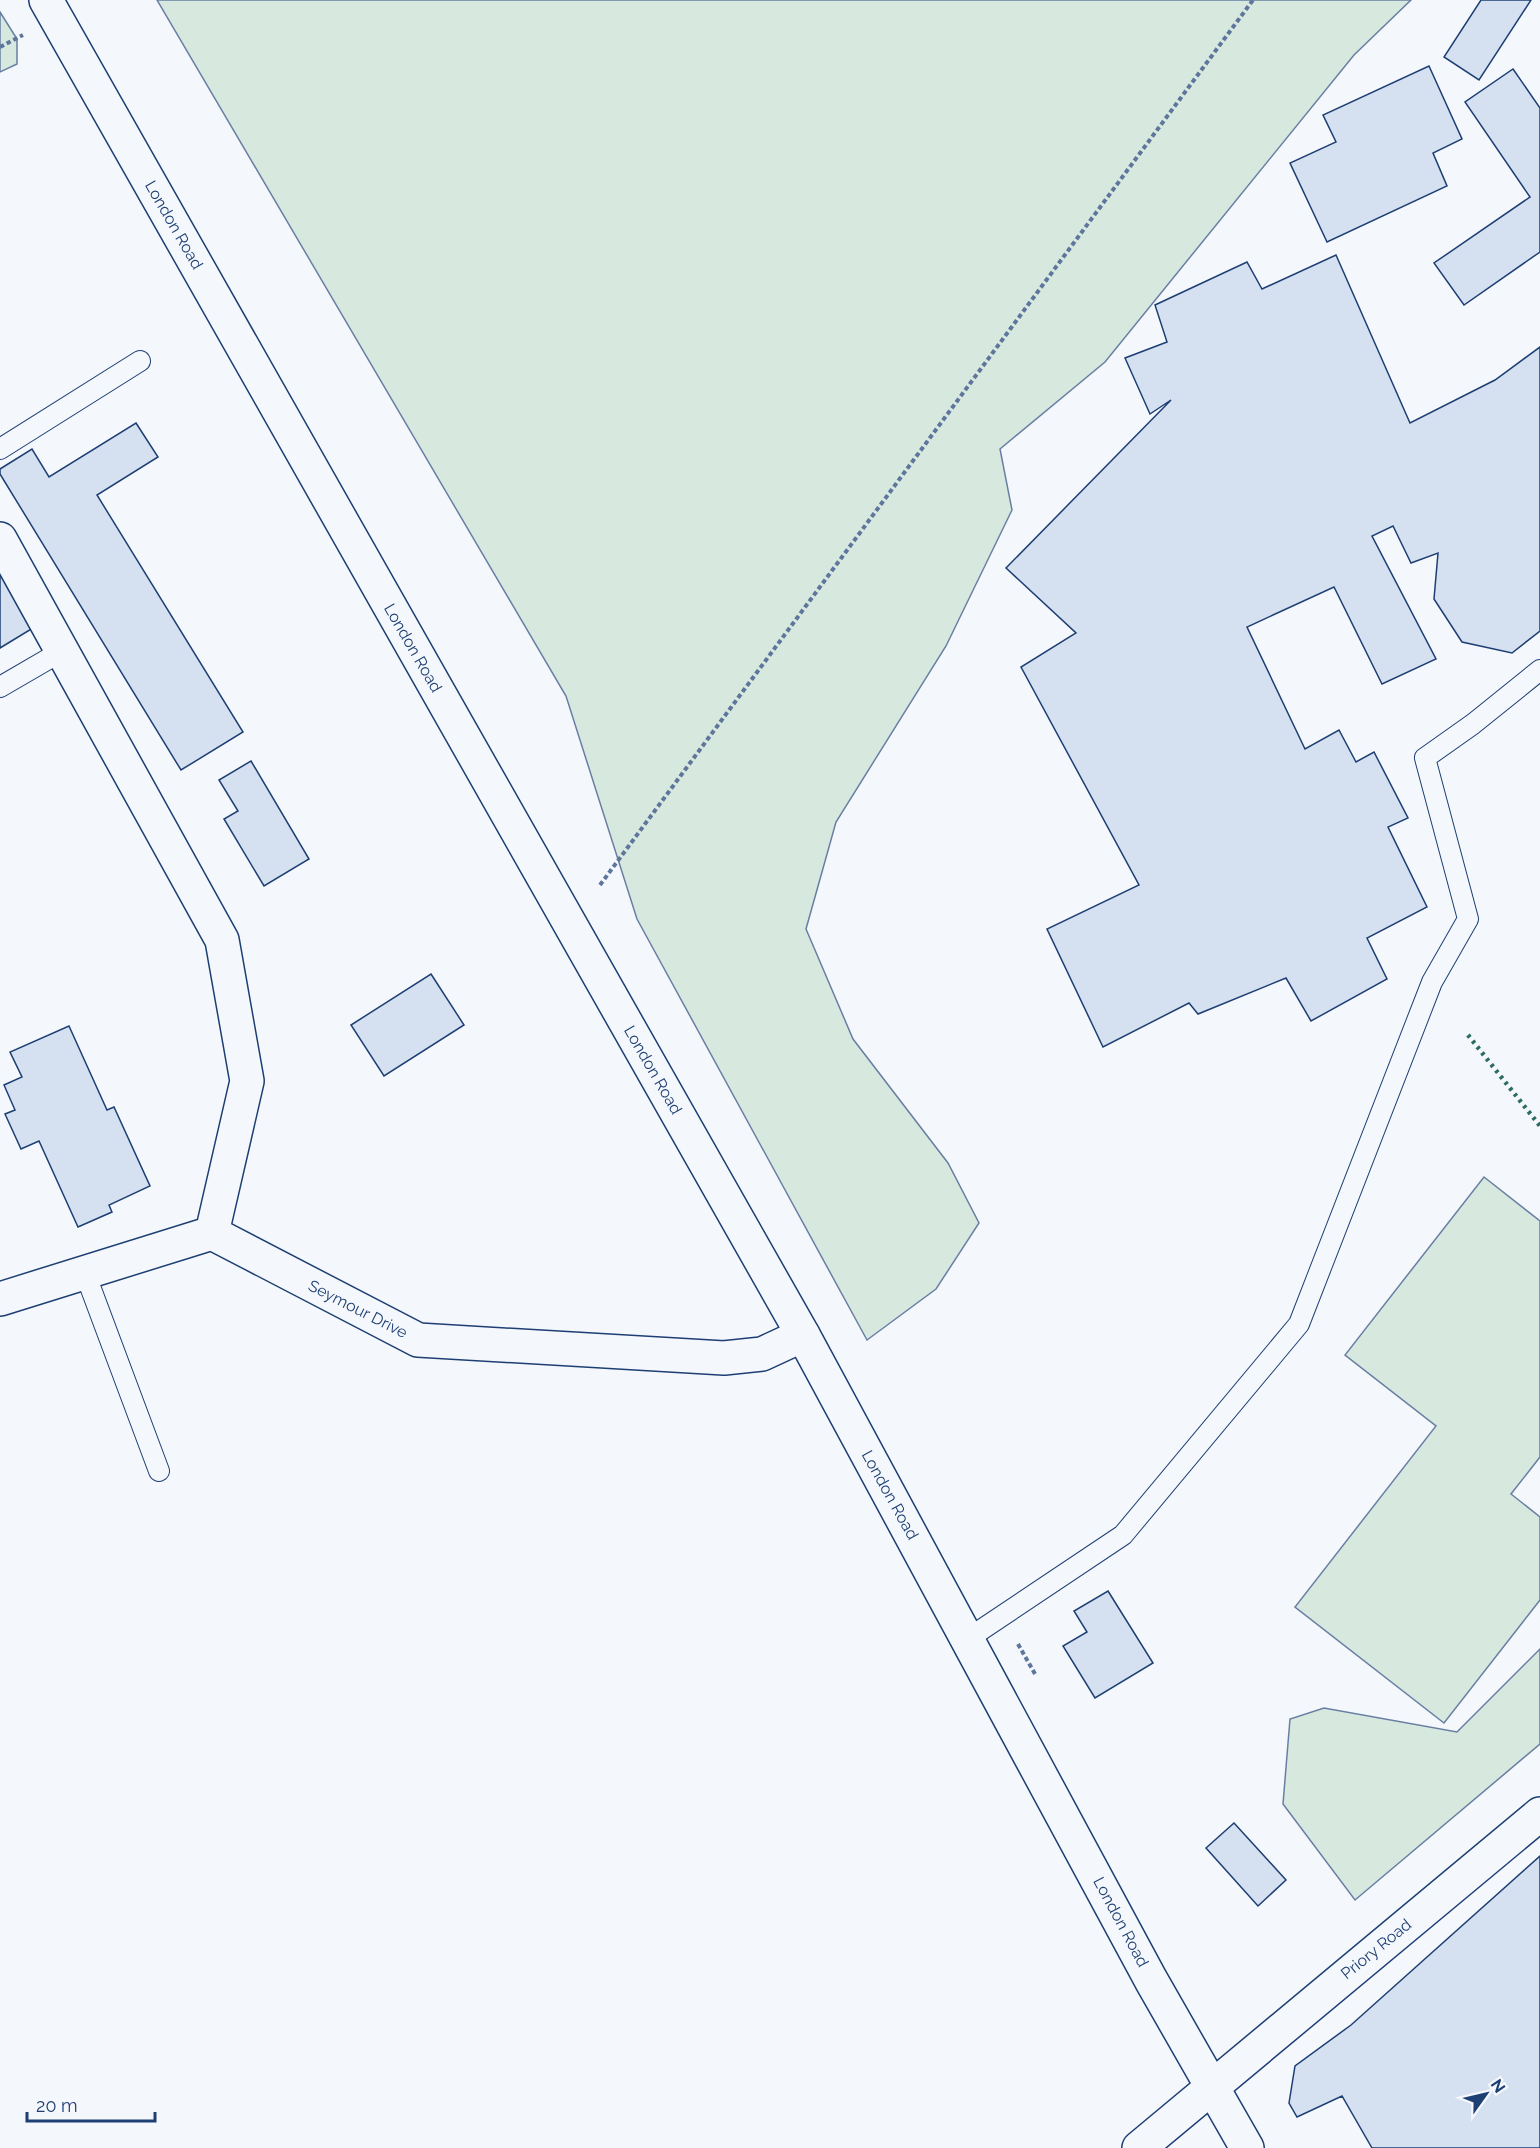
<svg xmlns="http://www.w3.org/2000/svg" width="1540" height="2148" font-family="Raleway,sans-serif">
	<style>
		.green { fill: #d7e8df; stroke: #687fa3; stroke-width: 1.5 }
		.building { fill: #d5e0f0; stroke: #1d3f73; stroke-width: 1.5 }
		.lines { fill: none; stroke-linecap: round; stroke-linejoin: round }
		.lane-casing { stroke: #1d3f73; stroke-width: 22 }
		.street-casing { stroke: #1d3f73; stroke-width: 36 }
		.secondary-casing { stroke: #1d3f73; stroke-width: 36 }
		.primary-casing { stroke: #1d3f73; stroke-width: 36 }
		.path { stroke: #5e769c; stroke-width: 4; stroke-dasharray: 4.5 3; stroke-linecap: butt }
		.lane { stroke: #f4f7fb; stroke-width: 20 }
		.street { stroke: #f4f7fb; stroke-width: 33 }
		.secondary { stroke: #f4f7fb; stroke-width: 33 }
		.primary { stroke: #f4f7fb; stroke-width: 33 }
		.hedge { stroke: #2c6c60; stroke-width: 4.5; stroke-dasharray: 3 4.5; stroke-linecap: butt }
		.labels { text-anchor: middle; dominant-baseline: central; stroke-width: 4.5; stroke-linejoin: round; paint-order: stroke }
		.street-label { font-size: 16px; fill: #1d3f73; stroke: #f4f7fb }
	</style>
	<rect width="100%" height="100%" fill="#f4f7fb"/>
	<path class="green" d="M 157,0 L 1411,0 L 1354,55 L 1105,362 L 1000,449 L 1012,510 L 946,646 L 836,822 L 806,929 L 853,1039 L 948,1163 L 979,1223 L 936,1289 L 867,1340 L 637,919 L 566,696 Z
		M 0,12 L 17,39 L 17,64 L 0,72 Z
		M 1484,1177 L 1540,1221 L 1540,1457 L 1511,1494 L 1540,1517 L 1540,1600 L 1444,1723 L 1295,1607 L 1436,1426 L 1345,1355 Z
		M 1540,1649 L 1540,1744 L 1355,1900 L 1283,1804 L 1290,1719 L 1324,1708 L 1457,1732 Z"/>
	<path class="building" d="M 1481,0 L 1531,0 L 1479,80 L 1444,57 Z
		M 1429,66 L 1462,139 L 1433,153 L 1447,186 L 1327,242 L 1290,163 L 1336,142 L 1323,115 Z
		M 1513,69 L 1540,108 L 1540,252 L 1464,305 L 1434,263 L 1530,197 L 1465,102 Z
		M 1336,255 L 1410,423 L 1495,380 L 1540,347 L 1540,631 L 1512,653 L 1462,642 L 1434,599 L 1438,553 L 1411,563 L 1393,526 L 1372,536 L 1436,659 L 1382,684 L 1334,587 L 1247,627 L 1305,749 L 1339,730 L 1356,762 L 1374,752 L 1408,818 L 1388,827 L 1427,907 L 1367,938 L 1387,979 L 1311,1021 L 1286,978 L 1198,1014 L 1189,1003 L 1103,1047 L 1047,929 L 1139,885 L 1021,667 L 1076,633 L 1006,568 L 1171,400 L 1150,414 L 1125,358 L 1167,342 L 1155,305 L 1247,262 L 1262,289 Z
		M 136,423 L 158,457 L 97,495 L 243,732 L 181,770 L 0,474 L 0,469 L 32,449 L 49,477 Z
		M 0,574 L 33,628 L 0,648 Z
		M 251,761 L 309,859 L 264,886 L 224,819 L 238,811 L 219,780 Z
		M 431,974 L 464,1025 L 384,1076 L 351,1025 Z
		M 69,1026 L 107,1110 L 114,1107 L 150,1186 L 109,1205 L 112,1212 L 78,1227 L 39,1141 L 21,1149 L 5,1114 L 15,1110 L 4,1085 L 22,1077 L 10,1052 Z
		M 1108,1591 L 1153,1663 L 1095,1698 L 1063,1646 L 1087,1632 L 1074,1611 Z
		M 1234,1823 L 1286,1880 L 1258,1906 L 1206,1848 Z
		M 1540,1856 L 1540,2148 L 1372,2148 L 1342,2096 L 1297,2117 L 1289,2103 L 1295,2066 L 1351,2025 Z"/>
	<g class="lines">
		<defs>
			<path id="lane" d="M 0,449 L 140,361
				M 0,687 L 62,651
				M 85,1273 L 159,1471
				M 969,1638 L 1123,1535 L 1299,1324 L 1432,982 L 1468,919 L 1425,758 L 1473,724 L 1540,670"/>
			<path id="street" d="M 0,539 L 222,940 L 247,1081 L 212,1233
				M 0,1299 L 212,1233 L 418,1340 L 724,1358 L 762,1354 L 803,1335"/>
			<path id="secondary" d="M 1139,2148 L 1540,1814"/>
			<path id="primary" d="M 46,0 L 803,1335 L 1151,1980 L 1247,2148"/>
		</defs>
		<use href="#lane" class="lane-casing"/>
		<use href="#street" class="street-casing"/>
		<use href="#secondary" class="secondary-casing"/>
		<use href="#primary" class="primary-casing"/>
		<path class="path" d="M 0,47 L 23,35
			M 600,885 L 1253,0
			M 1018,1644 L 1035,1674"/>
		<use href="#lane" class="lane"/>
		<use href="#street" class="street"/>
		<use href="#secondary" class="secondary"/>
		<use href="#primary" class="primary"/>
		<path class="hedge" d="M 1468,1035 L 1540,1126"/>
	</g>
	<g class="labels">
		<g class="street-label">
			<text transform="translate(174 225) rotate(60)">London Road</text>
			<text transform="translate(413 648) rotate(60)">London Road</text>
			<text transform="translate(653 1070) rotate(60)">London Road</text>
			<text transform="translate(358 1309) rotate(27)">Seymour Drive</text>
			<text transform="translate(890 1495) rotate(61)">London Road</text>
			<text transform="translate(1121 1922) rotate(62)">London Road</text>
			<text transform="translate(1376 1949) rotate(-39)">Priory Road</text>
		</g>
	</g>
	<g transform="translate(1486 2094) rotate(56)" stroke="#f4f7fb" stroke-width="4.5" paint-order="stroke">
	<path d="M0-4.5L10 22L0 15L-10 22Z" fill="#1d3f73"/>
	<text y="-9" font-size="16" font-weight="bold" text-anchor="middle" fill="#1d3f73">N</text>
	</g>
	<path d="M27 2112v9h128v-9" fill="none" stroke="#1d3f73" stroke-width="3"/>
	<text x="36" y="2112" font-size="18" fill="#1d3f73" stroke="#f4f7fb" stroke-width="4.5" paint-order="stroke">20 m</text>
</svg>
